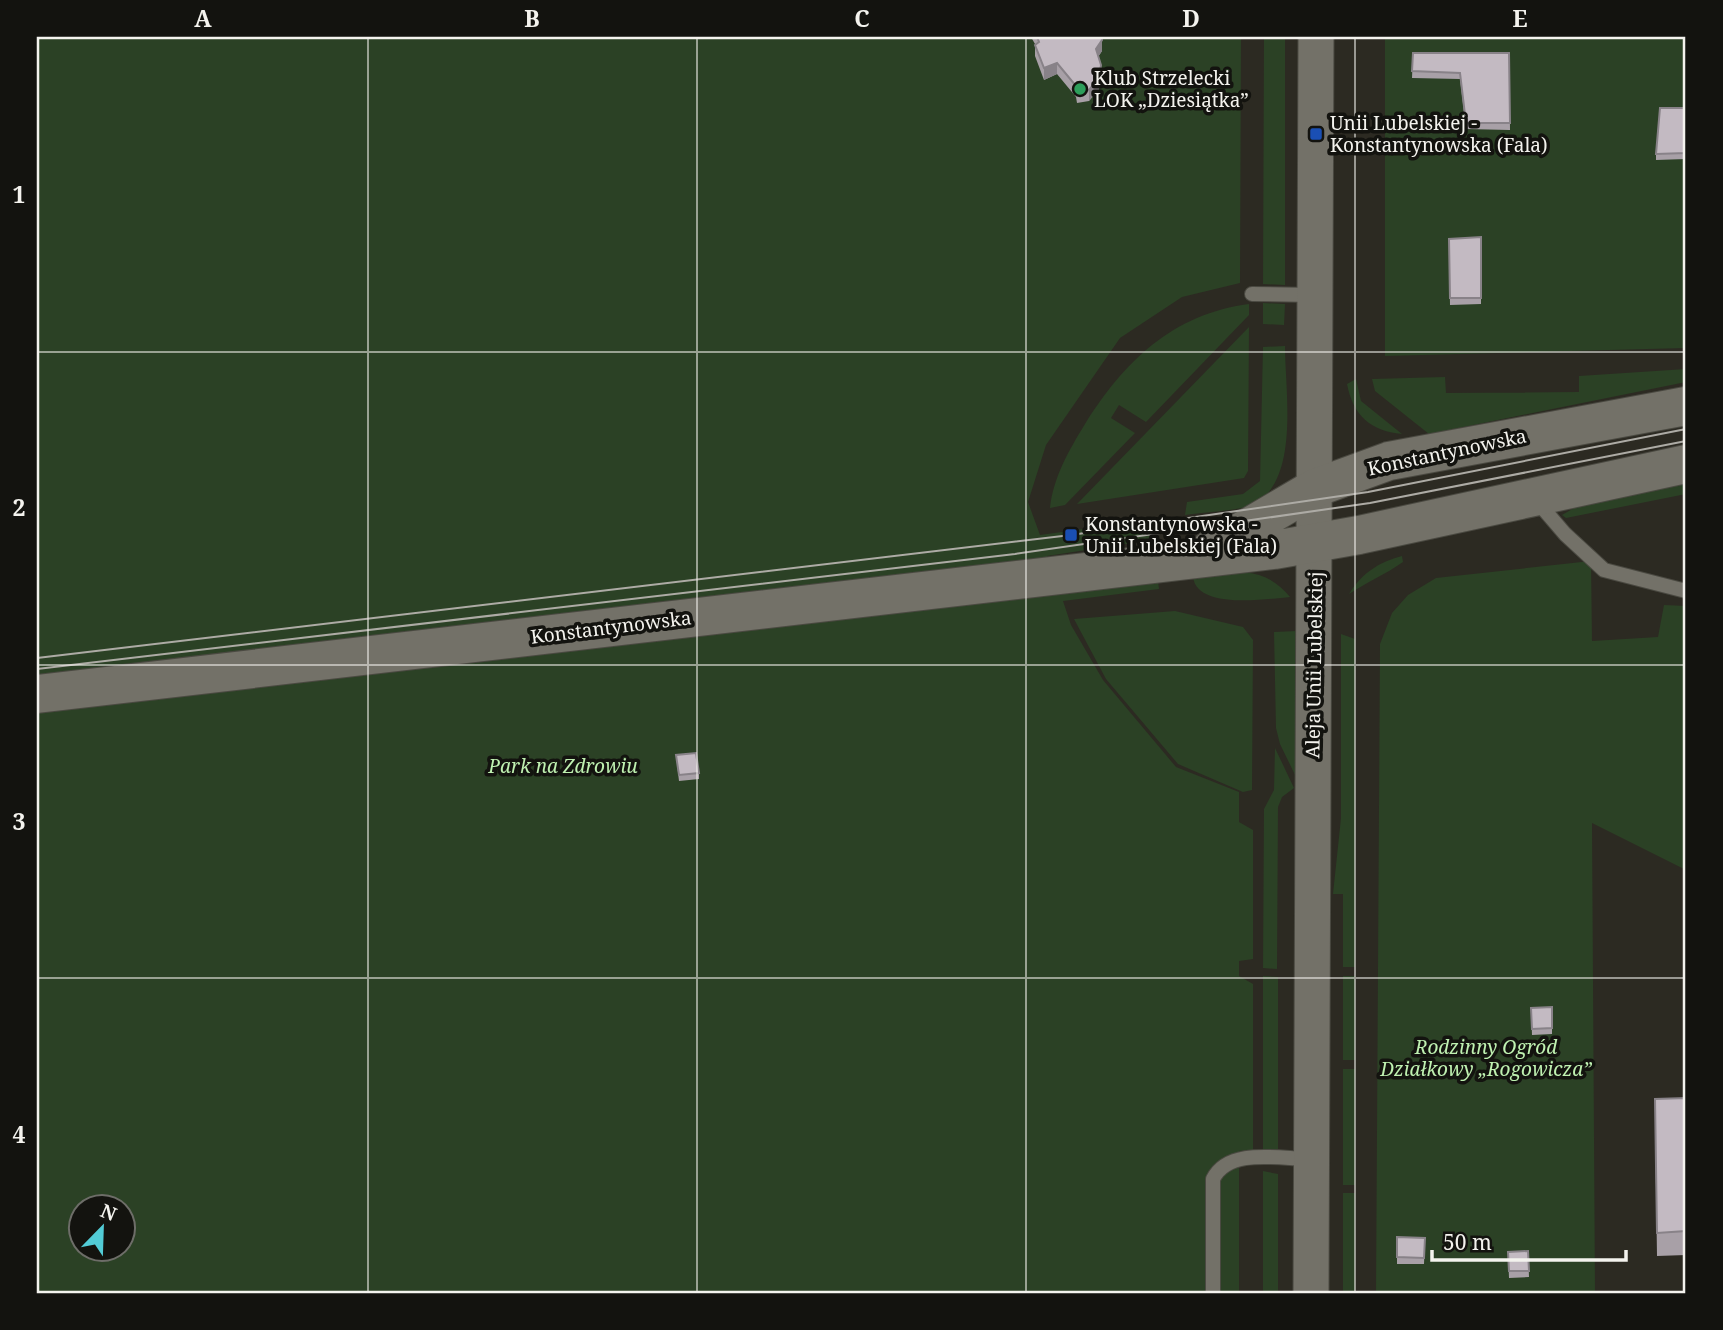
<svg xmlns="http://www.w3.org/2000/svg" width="1723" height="1330" font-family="'Noto Serif',serif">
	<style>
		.green { fill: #2b4125; fill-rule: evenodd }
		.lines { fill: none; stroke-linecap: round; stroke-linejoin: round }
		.service-casing { stroke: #4a4941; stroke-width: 16 }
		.tertiary-casing { stroke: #4a4941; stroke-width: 37 }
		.secondary-casing { stroke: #4a4941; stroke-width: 40 }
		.service { stroke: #737168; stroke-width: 14 }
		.tertiary { stroke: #737168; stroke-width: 35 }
		.secondary { stroke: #737168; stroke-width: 38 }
		.tram { stroke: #adaba5; stroke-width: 2 }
		.wall { fill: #a8a0a7 }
		.shaded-wall { fill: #888288 }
		.building { fill: #c3bac2; stroke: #888288; stroke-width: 2 }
		.grid { fill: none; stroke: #f4f3ee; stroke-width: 2; stroke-opacity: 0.55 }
		.leisure-dot { fill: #2e9e5b; stroke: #13130f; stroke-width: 2.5 }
		.transit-dot { fill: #1a4fb4; stroke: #13130f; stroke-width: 2.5 }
		.labels { text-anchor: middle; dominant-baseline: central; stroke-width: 7; stroke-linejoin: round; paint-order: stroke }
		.poi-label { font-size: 19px; fill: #f4f3ee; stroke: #13130f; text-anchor: start }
		.street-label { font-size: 19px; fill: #f4f3ee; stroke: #13130f }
		.park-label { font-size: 19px; font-style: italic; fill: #bff1b1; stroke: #13130f }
		.neatline { fill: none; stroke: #f4f3ee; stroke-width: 2.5 }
		.grid-label { font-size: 23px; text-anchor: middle; font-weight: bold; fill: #f4f3ee }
	</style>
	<rect width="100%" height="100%" fill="#2c2a22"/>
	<path class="green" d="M 37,37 L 1241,37 L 1240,283 L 1182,297 L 1120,338 L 1046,445 L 1028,502 L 1040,535 L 1148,520 L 1151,540 L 1047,556 L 1060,592 L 1158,581 L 1159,589 L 1063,601 L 1071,625 L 1103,680 L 1176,767 L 1239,792 L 1239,822 L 1253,830 L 1253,959 L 1239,961 L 1239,976 L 1253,984 L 1253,1150 L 1239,1151 L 1239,1293 L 37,1293 ZM 80,1208 L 122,1208 L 122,1250 L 80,1250 Z
		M 1264,37 L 1285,37 L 1285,285 L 1263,284 Z
		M 1385,37 L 1686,37 L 1686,348 L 1385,356 Z
		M 1263,303 L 1285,304 L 1284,325 L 1263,324 Z
		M 1249,304 L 1249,315 L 1146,422 L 1119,405 L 1111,418 L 1135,433 L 1065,505 L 1050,508 C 1053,478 1069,450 1085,424 C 1124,362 1172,314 1249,304 Z
		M 1249,327 L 1248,471 L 1244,478 L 1077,504 Z
		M 1285,346 C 1285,391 1300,478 1255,504 C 1241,511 1202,512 1185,515 L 1187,502 L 1243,494 L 1260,481 L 1263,347 Z
		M 1686,369 L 1686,382 L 1429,434 L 1375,391 L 1372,379 L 1445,377 L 1446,393 L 1579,392 L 1579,376 Z
		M 1356,379 L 1361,401 L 1402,434 C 1370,431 1353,415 1347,384 Z
		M 1686,480 L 1686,494 L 1566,518 L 1562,515 L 1581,504 Z
		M 1402,556 L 1403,562 C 1386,574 1367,582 1349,594 C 1362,573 1379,562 1402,556 Z
		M 1591,561 L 1592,641 L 1658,637 L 1664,605 L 1686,606 L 1686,870 L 1592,823 L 1595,1293 L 1376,1293 L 1380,644 L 1392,613 L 1408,595 L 1436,578 Z
		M 1244,572 C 1264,574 1278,582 1290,597 C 1267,599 1197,610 1193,577 Z
		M 1175,611 L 1243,627 L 1253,640 L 1252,790 L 1243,792 L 1178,764 L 1106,679 L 1074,619 Z
		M 1297,631 L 1297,779 L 1280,744 L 1276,728 L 1274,632 Z
		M 1341,634 L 1355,639 L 1355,967 L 1343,967 L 1343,894 L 1333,894 L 1341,818 Z
		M 1275,748 L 1294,788 L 1282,797 L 1278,807 L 1277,969 L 1263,968 L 1264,809 L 1274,790 Z
		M 1263,976 L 1278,977 L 1278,1149 L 1263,1150 Z
		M 1343,976 L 1355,976 L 1355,1060 L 1343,1060 Z
		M 1343,1069 L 1355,1069 L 1355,1185 L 1343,1185 Z
		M 1263,1171 L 1278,1174 L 1278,1293 L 1263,1293 Z
		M 1343,1193 L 1355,1193 L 1355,1293 L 1343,1293 Z"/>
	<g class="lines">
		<defs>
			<path id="service" d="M 1252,294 L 1314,295
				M 1535,499 L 1565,534 L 1604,570 L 1686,591
				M 1213,1293 L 1213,1179 C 1229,1147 1280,1159 1310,1159"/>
			<path id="tertiary" d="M 1311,1293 L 1316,37"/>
			<path id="secondary" d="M 1210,550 L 1315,488 L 1389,461 L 1686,406
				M 37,694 L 1274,550 L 1359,535 L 1686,464"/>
		</defs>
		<use href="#service" class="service-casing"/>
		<use href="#tertiary" class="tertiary-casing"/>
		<use href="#secondary" class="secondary-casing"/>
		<use href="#service" class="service"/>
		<use href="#tertiary" class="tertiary"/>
		<use href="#secondary" class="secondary"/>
		<path class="tram" d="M 37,658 L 1071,535 L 1368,492 L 1686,429
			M 37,669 L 1015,554 L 1370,503 L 1686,441"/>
	</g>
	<path class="wall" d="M 1031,37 L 1101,37 L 1102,51 L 1098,57 L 1101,76 L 1099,89 L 1089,101 L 1077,103 L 1076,97 L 1057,74 L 1044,80 L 1035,56 L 1035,44 Z
		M 1413,53 L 1509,53 L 1510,130 L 1466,129 L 1460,79 L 1412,78 Z
		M 1686,108 L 1686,159 L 1656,160 L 1656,154 Z
		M 1481,237 L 1481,304 L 1450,305 L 1449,239 Z
		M 676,755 L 699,773 L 699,779 L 679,781 Z
		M 1552,1007 L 1552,1034 L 1532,1035 L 1531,1008 Z
		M 1686,1098 L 1686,1255 L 1657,1256 L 1655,1122 Z
		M 1397,1237 L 1425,1238 L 1424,1264 L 1397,1264 Z
		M 1528,1251 L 1529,1277 L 1509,1278 L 1508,1252 Z"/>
	<path class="shaded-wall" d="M 1102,40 L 1102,51 L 1096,60 L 1096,49 Z
		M 1057,63 L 1057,74 L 1044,80 L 1044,68 Z
		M 1101,65 L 1099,89 L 1089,101 L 1089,90 Z"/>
	<path class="building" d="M 1037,37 L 1101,37 L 1102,40 L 1096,49 L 1101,65 L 1099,78 L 1089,90 L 1077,92 L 1076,86 L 1057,63 L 1044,68 L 1035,45 L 1039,42 Z
		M 1413,53 L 1509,53 L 1510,123 L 1466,123 L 1460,73 L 1412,71 Z
		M 1660,108 L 1686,108 L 1686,153 L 1656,154 Z
		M 1481,237 L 1481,298 L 1450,298 L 1449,239 Z
		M 696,753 L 699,773 L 679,775 L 676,755 Z
		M 1552,1007 L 1552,1028 L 1532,1029 L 1531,1008 Z
		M 1686,1098 L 1686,1231 L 1657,1233 L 1655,1099 Z
		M 1397,1237 L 1425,1238 L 1424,1258 L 1397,1257 Z
		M 1528,1251 L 1529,1271 L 1509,1271 L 1508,1252 Z"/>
	<path class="grid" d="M 368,37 L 368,1293M 697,37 L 697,1293M 1026,37 L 1026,1293M 1355,37 L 1355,1293M 37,352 L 1686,352M 37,665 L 1686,665M 37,978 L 1686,978"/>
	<circle class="leisure-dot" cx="1080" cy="89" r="7"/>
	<g class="transit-dot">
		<rect x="1309" y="127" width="14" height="14" rx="3.5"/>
		<rect x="1064" y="528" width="14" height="14" rx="3.5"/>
	</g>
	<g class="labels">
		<g class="poi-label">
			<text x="1094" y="78">Klub Strzelecki<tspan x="1094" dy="22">LOK „Dziesiątka”</tspan></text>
			<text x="1330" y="123">Unii Lubelskiej -<tspan x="1330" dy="22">Konstantynowska (Fala)</tspan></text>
			<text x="1085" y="524">Konstantynowska -<tspan x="1085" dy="22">Unii Lubelskiej (Fala)</tspan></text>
		</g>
		<g class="street-label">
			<text transform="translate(1447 452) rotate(-12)">Konstantynowska</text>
			<text transform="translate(611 627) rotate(-7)">Konstantynowska</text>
			<text transform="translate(1314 665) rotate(-89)">Aleja Unii Lubelskiej</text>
		</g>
		<g class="park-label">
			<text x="563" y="766">Park na Zdrowiu</text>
			<text x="1486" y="1047">Rodzinny Ogród<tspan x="1486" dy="22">Działkowy „Rogowicza”</tspan></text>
		</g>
	</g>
	<rect width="1723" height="1330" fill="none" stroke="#13130f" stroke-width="77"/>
	<g transform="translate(102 1228) rotate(23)"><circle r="33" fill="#13130f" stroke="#6d6d68" stroke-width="2"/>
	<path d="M0-5L12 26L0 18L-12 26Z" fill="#52ccd6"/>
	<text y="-10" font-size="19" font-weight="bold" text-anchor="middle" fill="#f4f3ee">N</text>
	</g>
	<path d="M1432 1250v10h194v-10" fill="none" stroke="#f4f3ee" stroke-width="3.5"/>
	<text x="1443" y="1250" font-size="21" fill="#f4f3ee" stroke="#13130f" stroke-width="5" paint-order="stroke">50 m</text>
	<rect x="38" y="38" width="1646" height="1254" class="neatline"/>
	<g class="grid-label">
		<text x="203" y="27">A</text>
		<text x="532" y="27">B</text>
		<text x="862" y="27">C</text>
		<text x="1191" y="27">D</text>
		<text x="1520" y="27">E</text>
		<text x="19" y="203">1</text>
		<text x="19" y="516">2</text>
		<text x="19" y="830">3</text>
		<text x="19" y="1143">4</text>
	</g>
</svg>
